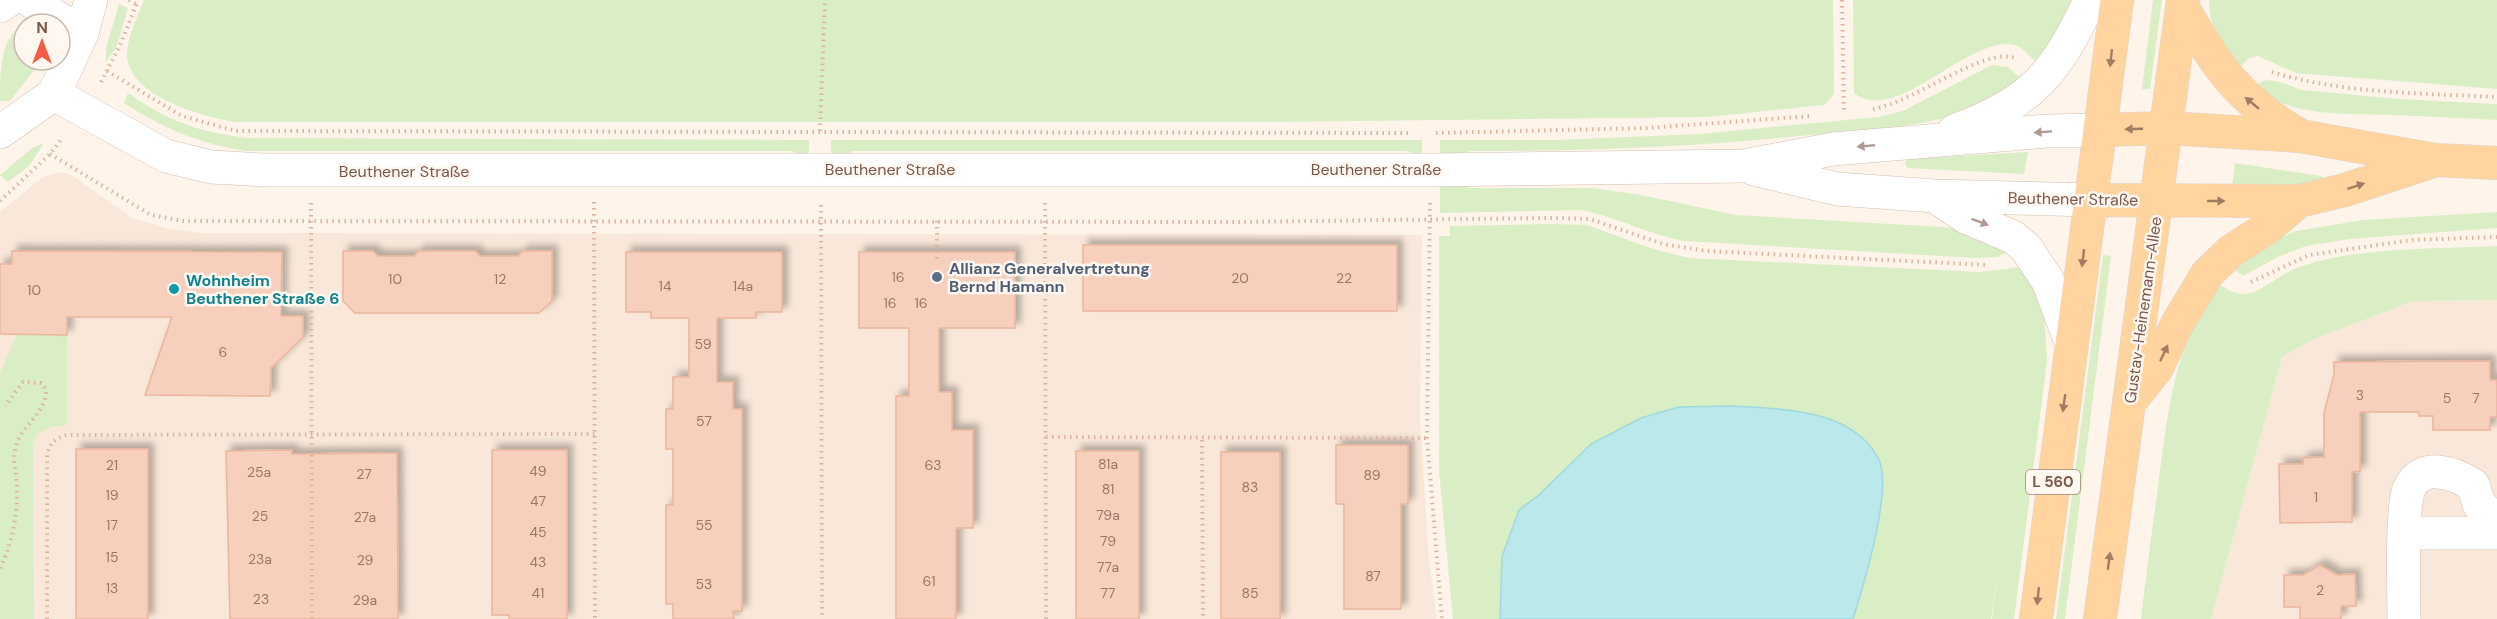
<svg xmlns="http://www.w3.org/2000/svg" width="2497" height="619" font-family="'DM Sans',sans-serif">
	<style>
		.residential { fill: #f9e8d9 }
		.green { fill: #d9eec5 }
		.water { fill: #bae8eb; stroke: #9fd9de; stroke-width: 1.5 }
		.building { fill: #f7d0bd; stroke: #ebb49c; stroke-width: 1.5; filter: url(#shadow) }
		.lines { fill: none; stroke-linecap: round; stroke-linejoin: round }
		.minor-casing { stroke: #d5bdaf; stroke-width: 34 }
		.major-casing { stroke: #ddd3d0; stroke-width: 34 }
		.path { stroke: #ddb29f; stroke-width: 4; stroke-dasharray: 1.5 4.5; stroke-linecap: butt }
		.minor { stroke: #fff; stroke-width: 33 }
		.major { stroke: #ffd49f; stroke-width: 33 }
		.oneway { fill: #a37c63 }
		.oneway2 { fill: #b09a92 }
		.service-dot { fill: #5c6f8a; stroke: #fff8f1; stroke-width: 2 }
		.culture-dot { fill: #0f9aa8; stroke: #fff8f1; stroke-width: 2 }
		.labels { text-anchor: middle; dominant-baseline: central; stroke-width: 5; stroke-linejoin: round; paint-order: stroke }
		.number-label { font-size: 14px; fill: #9b7566 }
		.shield { fill: #fff8f1; stroke: #a3877b; stroke-width: 1.5 }
		.shield-label { font-size: 15px; font-weight: bold; fill: #7c5749 }
		.street-label { font-size: 16px; fill: #7c5749; stroke: #fff8f1 }
		.service-label { font-size: 16px; font-weight: bold; fill: #4e5e75; stroke: #fff8f1; text-anchor: start }
		.culture-label { font-size: 16px; font-weight: bold; fill: #0d838f; stroke: #fff8f1; text-anchor: start }
	</style>
	<defs>
		<filter id="shadow"><feDropShadow dx="5.5" dy="-5.5" stdDeviation="3" flood-color="#0004"/></filter>
	</defs>
	<rect width="100%" height="100%" fill="#fef4e9"/>
	<path class="residential" d="M 62,172 L 73,176 L 132,218 L 166,228 L 201,233 L 1422,235 L 1420,416 L 1429,561 L 1437,619 L 0,619 L 0,212 L 43,177 Z
		M 2497,300 L 2497,619 L 2211,619 L 2282,357 L 2312,340 L 2413,301 Z"/>
	<path class="green" d="M 144,0 L 1833,0 L 1834,94 L 1824,105 L 1707,117 L 1274,122 L 235,122 C 202,116 125,96 127,52 C 128,35 138,16 144,0 Z
		M 1853,0 L 2072,0 L 2063,22 L 2036,62 C 2030,57 2023,47 2015,45 C 1969,34 1896,127 1854,93 Z
		M 2153,0 L 2162,0 L 2150,89 L 2142,89 Z
		M 2209,0 L 2497,0 L 2497,89 L 2296,73 L 2258,56 L 2249,58 L 2235,72 C 2221,50 2209,27 2209,0 Z
		M 119,4 L 128,8 L 117,46 L 106,62 L 106,48 Z
		M 30,21 L 44,24 L 24,24 L 24,60 L 42,60 L 10,101 L 0,101 C 0,71 0,31 30,21 Z
		M 1992,65 L 2008,67 L 2020,78 C 2004,92 1982,106 1962,113 C 1909,129 1855,131 1800,136 C 1690,147 1580,151 1470,151 L 1461,156 L 1440,156 L 1440,140 L 1555,140 L 1700,134 L 1878,117 L 1903,111 Z
		M 2266,80 L 2280,82 L 2302,90 L 2398,99 L 2497,104 L 2497,120 C 2461,118 2426,116 2390,115 C 2343,113 2291,118 2252,86 Z
		M 128,93 C 168,121 198,132 247,138 L 809,140 L 809,156 L 800,156 L 792,151 L 245,151 C 200,144 162,128 124,103 Z
		M 831,140 L 1422,140 L 1422,156 L 1406,151 L 853,151 L 844,156 L 831,156 Z
		M 44,143 L 29,166 L 8,182 L 0,175 L 32,148 Z
		M 2028,152 L 2024,174 L 1908,168 L 1905,164 L 1907,159 Z
		M 2235,163 L 2321,176 L 2326,180 L 2321,185 L 2232,186 Z
		M 1461,182 L 1470,188 L 1592,188 L 1641,195 L 1736,215 L 1943,227 L 1962,230 L 2007,252 L 1998,257 L 1976,258 L 1684,241 C 1648,234 1616,217 1581,210 L 1440,213 L 1440,183 Z
		M 2497,212 L 2497,228 L 2349,239 L 2306,246 L 2278,257 L 2243,276 L 2231,268 L 2266,244 L 2296,231 L 2363,220 Z
		M 1553,224 L 1587,225 L 1653,249 L 1689,258 L 1979,272 L 2022,267 L 2044,309 L 2047,361 L 2014,619 L 1992,619 L 1997,575 L 1991,619 L 1453,619 L 1439,471 L 1439,236 L 1450,236 L 1450,226 Z
		M 2497,246 L 2497,300 L 2413,301 L 2312,340 L 2282,357 L 2211,619 L 2141,619 C 2146,575 2152,531 2158,487 C 2167,417 2174,341 2218,283 C 2252,310 2265,280 2299,267 C 2355,247 2438,249 2497,246 Z
		M 2103,255 L 2111,256 L 2065,619 L 2056,619 Z
		M 17,334 L 67,335 L 67,425 L 52,427 L 37,434 L 33,446 L 34,619 L 0,619 L 0,373 Z"/>
	<path class="water" d="M 1734,406 C 1782,409 1852,409 1878,458 C 1894,486 1863,587 1853,619 L 1500,619 L 1502,557 L 1519,510 L 1539,495 L 1591,444 L 1641,418 L 1679,407 Z"/>
	<path class="building" d="M 1083,245 L 1397,245 L 1397,311 L 1083,311 Z
		M 12,251 L 282,252 L 281,316 L 303,316 L 303,337 L 271,368 L 270,396 L 145,395 L 172,317 L 67,317 L 67,335 L 0,334 L 0,264 L 12,264 Z
		M 343,251 L 373,251 L 378,256 L 414,256 L 419,251 L 475,251 L 480,256 L 518,256 L 523,251 L 552,251 L 552,301 L 539,313 L 355,313 L 343,301 Z
		M 626,252 L 782,252 L 782,312 L 756,312 L 756,318 L 717,318 L 717,382 L 733,382 L 733,409 L 742,409 L 742,611 L 733,611 L 734,619 L 673,619 L 673,604 L 666,604 L 666,505 L 673,505 L 673,449 L 666,449 L 666,409 L 673,409 L 673,377 L 689,377 L 689,318 L 651,318 L 651,312 L 626,312 Z
		M 859,252 L 1015,252 L 1015,328 L 939,328 L 939,392 L 952,392 L 952,430 L 973,430 L 973,528 L 956,528 L 956,619 L 896,619 L 896,396 L 909,396 L 909,328 L 859,328 Z
		M 2490,361 L 2490,380 L 2497,380 L 2497,417 L 2490,417 L 2490,430 L 2433,430 L 2433,416 L 2419,416 L 2419,412 L 2360,412 L 2360,471 L 2352,472 L 2352,522 L 2280,523 L 2279,464 L 2303,464 L 2303,458 L 2324,457 L 2324,413 L 2334,375 L 2334,362 Z
		M 1336,445 L 1408,445 L 1408,504 L 1401,504 L 1401,609 L 1344,609 L 1344,504 L 1336,504 Z
		M 76,449 L 148,449 L 148,619 L 76,619 Z
		M 292,450 L 292,454 L 397,453 L 398,619 L 230,619 L 226,451 Z
		M 492,450 L 567,450 L 567,619 L 509,619 L 509,615 L 492,615 Z
		M 1076,451 L 1139,451 L 1139,619 L 1076,619 Z
		M 1221,452 L 1280,452 L 1280,619 L 1221,619 Z
		M 2320,565 L 2337,575 L 2355,574 L 2356,606 L 2341,606 L 2341,619 L 2300,619 L 2300,607 L 2284,607 L 2284,575 L 2303,575 Z"/>
	<g class="lines">
		<defs>
			<path id="minor" d="M 29,0 L 82,33
				M 0,6 L 9,0
				M 54,94 L 166,156 L 211,167 L 264,170 L 1430,170 L 1744,166 L 1833,149 L 2047,131 L 2101,130
				M 1954,131 C 2032,102 2056,74 2090,0
				M 0,132 L 54,94 L 82,33 L 91,0
				M 1754,169 L 1837,189 L 1935,196 L 2092,200
				M 1936,197 L 1966,217 L 2013,237 L 2026,248 L 2048,281 L 2072,345
				M 2405,533 L 2497,533
				M 2404,619 C 2404,593 2401,508 2409,489 C 2421,461 2455,473 2473,485 L 2479,504 L 2497,522"/>
			<path id="major" d="M 2182,6 C 2216,66 2238,99 2299,135
				M 2101,130 L 2166,128 L 2300,136 L 2435,160 L 2497,163
				M 2092,200 L 2299,201 L 2345,190 L 2433,161
				M 2134,397 L 2157,368 L 2176,326 L 2207,274 L 2231,251 L 2267,228 L 2299,201
				M 2036,619 L 2117,0
				M 2100,619 L 2183,0"/>
		</defs>
		<use href="#minor" class="minor-casing"/>
		<use href="#major" class="major-casing"/>
		<path class="path" d="M 129,0 L 136,4
			M 1842,0 L 1844,113
			M 107,71 L 182,116 L 236,131 L 1410,133
			M 2272,72 C 2344,94 2422,93 2497,97
			M 101,82 L 121,43 L 138,0
			M 1873,109 C 1913,103 1985,46 2015,58
			M 820,131 L 825,0
			M 1436,133 L 1646,128 L 1812,116
			M 50,154 L 151,215 L 183,221 L 1235,222 L 1549,218 L 1590,219 L 1663,244 L 1707,251 L 1987,265
			M 0,201 L 50,154 L 63,137
			M 594,202 L 595,619
			M 311,203 L 312,619
			M 1045,203 L 1046,619
			M 1430,203 L 1427,438 L 1442,619
			M 821,205 L 822,619
			M 937,221 L 937,263
			M 2251,282 L 2309,255 L 2412,240 L 2497,237
			M 1046,437 L 1427,438
			M 1202,440 L 1203,619
			M 0,568 C 12,545 18,513 17,487 C 17,474 12,462 15,450 C 19,425 47,415 46,389 L 41,383 L 23,382 L 5,406
			M 47,619 L 47,455 C 50,443 55,438 67,435 L 595,434"/>
		<use href="#minor" class="minor"/>
		<use href="#major" class="major"/>
	</g>
	<defs><path id="oneway-solid" d="M-6-.8H1V-3.2L6.5 0L1 3.2V.8H-6Z" transform="scale(1.5)"/></defs>
	<g class="oneway">
		<use href="#oneway-solid" transform="translate(2111 58) rotate(96)"/>
		<use href="#oneway-solid" transform="translate(2252 103) rotate(-140)"/>
		<use href="#oneway-solid" transform="translate(2134 129) rotate(178)"/>
		<use href="#oneway-solid" transform="translate(2356 186) rotate(-18)"/>
		<use href="#oneway-solid" transform="translate(2216 201)"/>
		<use href="#oneway-solid" transform="translate(2083 258) rotate(97)"/>
		<use href="#oneway-solid" transform="translate(2164 353) rotate(-65)"/>
		<use href="#oneway-solid" transform="translate(2064 403) rotate(98)"/>
		<use href="#oneway-solid" transform="translate(2109 561) rotate(-82)"/>
		<use href="#oneway-solid" transform="translate(2038 596) rotate(96)"/>
	</g>
	<g class="oneway2">
		<use href="#oneway-solid" transform="translate(2043 132) rotate(176)"/>
		<use href="#oneway-solid" transform="translate(1866 146) rotate(175)"/>
		<use href="#oneway-solid" transform="translate(1980 222) rotate(21)"/>
	</g>
	<circle class="service-dot" cx="937" cy="277" r="6"/>
	<circle class="culture-dot" cx="174" cy="289" r="6"/>
	<g class="labels">
		<g class="number-label">
			<text x="898" y="277">16</text>
			<text x="1240" y="278">20</text>
			<text x="1344" y="278">22</text>
			<text x="395" y="279">10</text>
			<text x="500" y="279">12</text>
			<text x="665" y="286">14</text>
			<text x="743" y="286">14a</text>
			<text x="34" y="290">10</text>
			<text x="890" y="303">16</text>
			<text x="921" y="303">16</text>
			<text x="703" y="344">59</text>
			<text x="223" y="352">6</text>
			<text x="2360" y="395">3</text>
			<text x="2447" y="398">5</text>
			<text x="2476" y="398">7</text>
			<text x="704" y="421">57</text>
			<text x="1108" y="464">81a</text>
			<text x="112" y="465">21</text>
			<text x="933" y="465">63</text>
			<text x="538" y="471">49</text>
			<text x="259" y="472">25a</text>
			<text x="364" y="474">27</text>
			<text x="1372" y="475">89</text>
			<text x="1250" y="487">83</text>
			<text x="1108" y="489">81</text>
			<text x="112" y="495">19</text>
			<text x="2316" y="497">1</text>
			<text x="538" y="501">47</text>
			<text x="1108" y="515">79a</text>
			<text x="260" y="516">25</text>
			<text x="365" y="517">27a</text>
			<text x="112" y="525">17</text>
			<text x="704" y="525">55</text>
			<text x="538" y="532">45</text>
			<text x="1108" y="541">79</text>
			<text x="112" y="557">15</text>
			<text x="260" y="559">23a</text>
			<text x="365" y="560">29</text>
			<text x="538" y="562">43</text>
			<text x="1108" y="567">77a</text>
			<text x="1373" y="576">87</text>
			<text x="929" y="581">61</text>
			<text x="704" y="584">53</text>
			<text x="112" y="588">13</text>
			<text x="2320" y="590">2</text>
			<text x="538" y="593">41</text>
			<text x="1108" y="593">77</text>
			<text x="1250" y="593">85</text>
			<text x="261" y="599">23</text>
			<text x="365" y="600">29a</text>
		</g>
		<rect class="shield" x="2026" y="470" width="54" height="24" rx="4.5"/>
		<g class="shield-label">
			<text x="2053" y="482">L 560</text>
		</g>
		<g class="street-label">
			<text x="890" y="169">Beuthener Straße</text>
			<text x="1376" y="169">Beuthener Straße</text>
			<text x="404" y="171">Beuthener Straße</text>
			<text transform="translate(2073 199) rotate(1)">Beuthener Straße</text>
			<text transform="translate(2143 310) rotate(-82)">Gustav-Heinemann-Allee</text>
		</g>
		<g class="service-label">
			<text x="949" y="268">Allianz Generalvertretung<tspan x="949" dy="18">Bernd Hamann</tspan></text>
		</g>
		<g class="culture-label">
			<text x="186" y="280">Wohnheim<tspan x="186" dy="18">Beuthener Straße 6</tspan></text>
		</g>
	</g>
	<g transform="translate(42 42)"><circle r="28" fill="#fff8f1" stroke="#cbb8ae" stroke-width="1.5"/>
	<path d="M0-4.5L10 22L0 15L-10 22Z" fill="#f35d43"/>
	<text y="-9" font-size="16" font-weight="bold" text-anchor="middle" fill="#7c5749">N</text>
	</g>
</svg>
